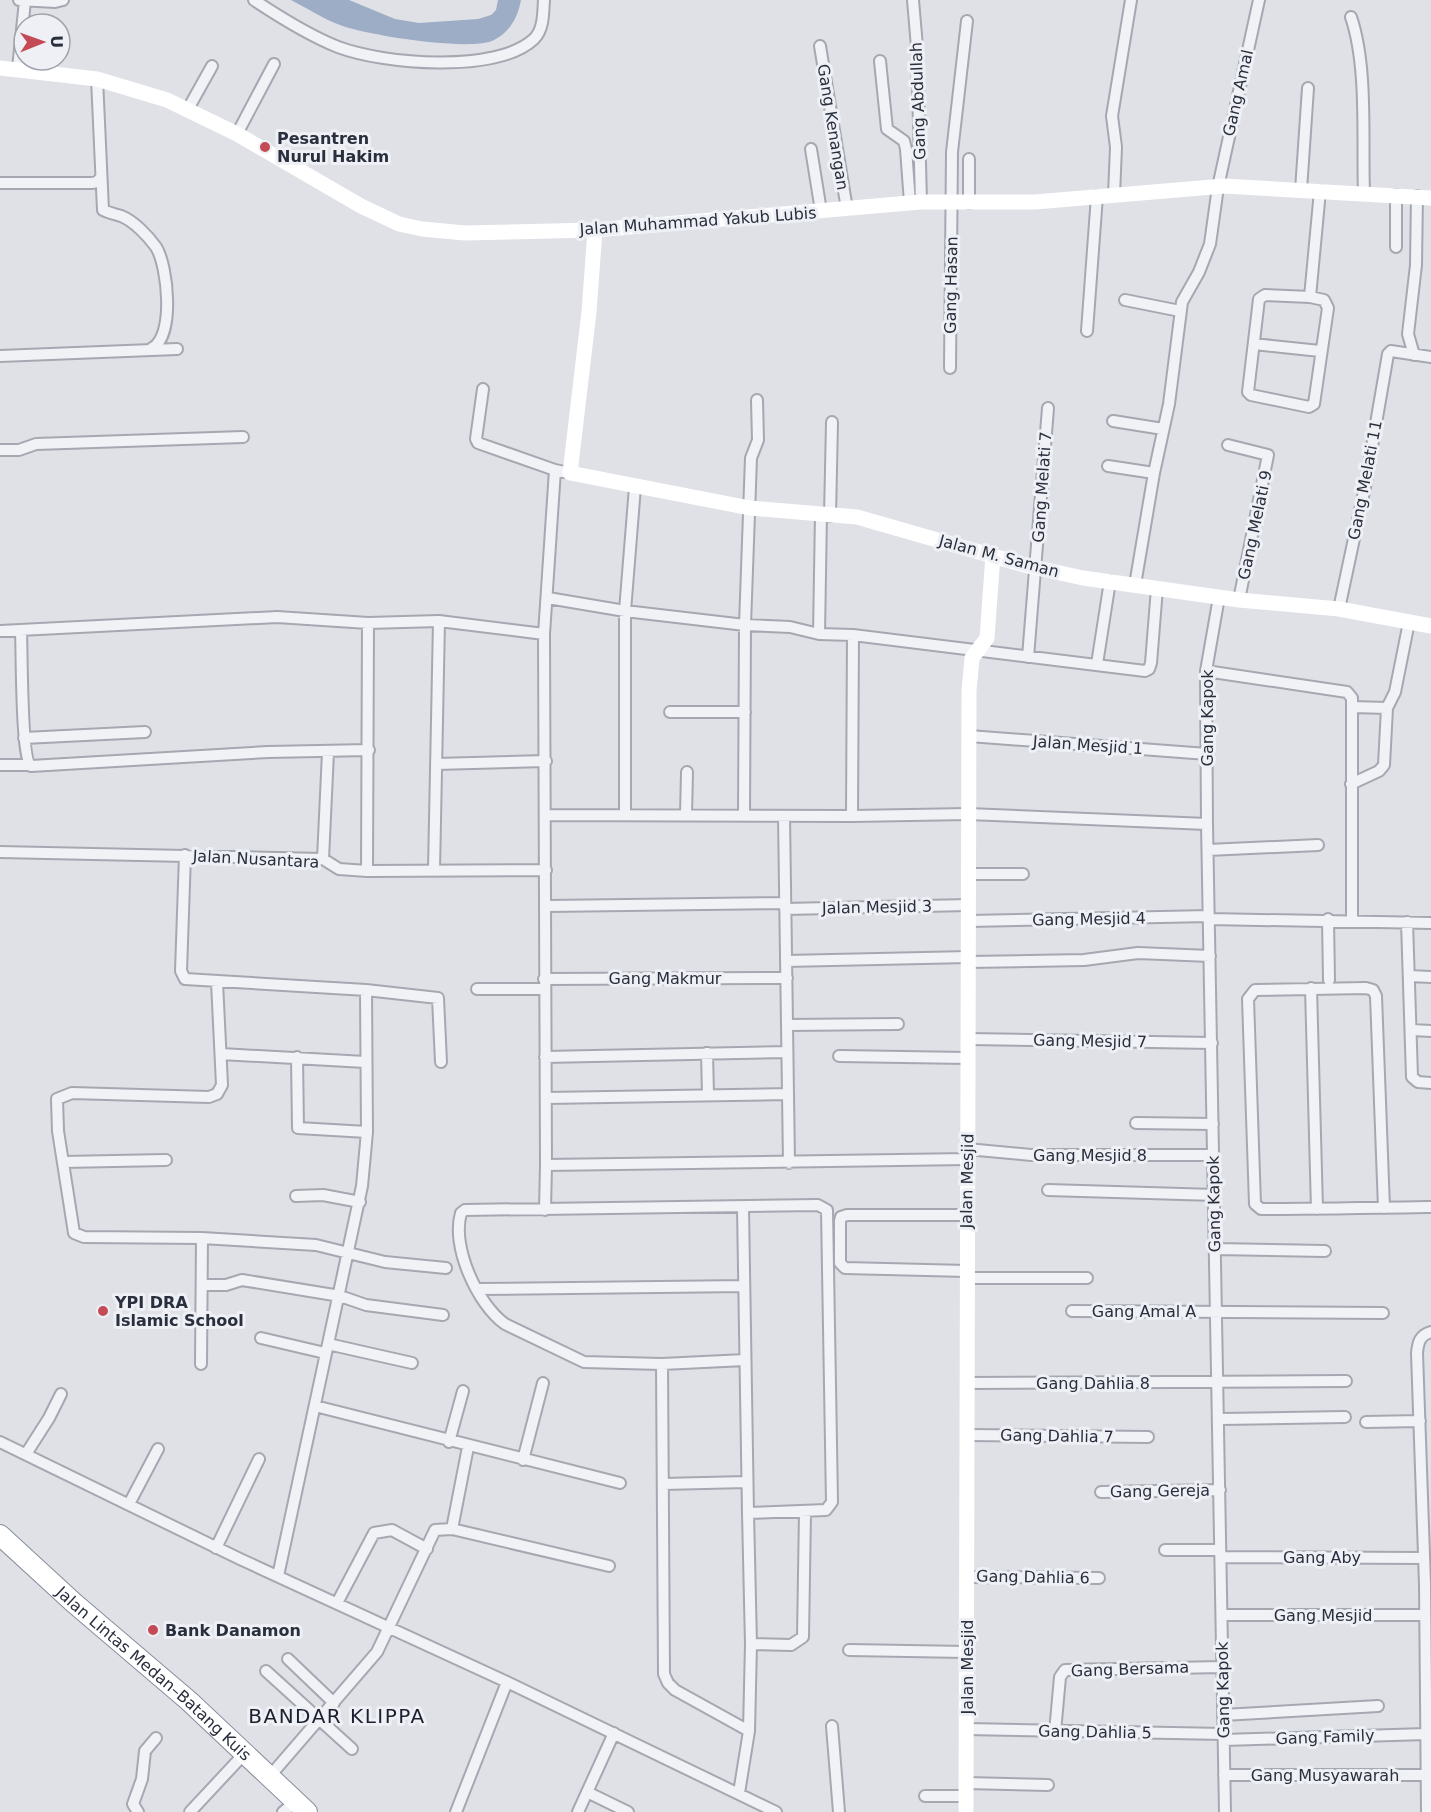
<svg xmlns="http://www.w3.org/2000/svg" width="1431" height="1812" font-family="'DejaVu Sans',sans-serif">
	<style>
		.water { fill: #9cadc5 }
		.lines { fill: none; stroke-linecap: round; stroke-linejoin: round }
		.street-casing { stroke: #a5a8b1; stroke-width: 14 }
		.highway-casing { stroke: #878e9d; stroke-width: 22 }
		.street { stroke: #f1f2f6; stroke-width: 10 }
		.secondary { stroke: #fff; stroke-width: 15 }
		.highway { stroke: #fff; stroke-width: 20 }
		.poi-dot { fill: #c44b55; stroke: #eef0f5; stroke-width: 2 }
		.labels { text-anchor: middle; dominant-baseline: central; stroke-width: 6; stroke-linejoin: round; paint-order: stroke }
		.street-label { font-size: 16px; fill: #292f3d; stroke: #eef0f5 }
		.poi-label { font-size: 16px; font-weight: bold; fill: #292f3d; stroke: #eef0f5; text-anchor: start }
		.quarter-label { font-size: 20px; letter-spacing: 1.5px; fill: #1b202e; stroke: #eef0f5 }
	</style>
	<rect width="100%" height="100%" fill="#dfe1e7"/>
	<path class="water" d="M 291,0 L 349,0 L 395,19 L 419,23 L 478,19 L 491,15 L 496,10 L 498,0 L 521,0 C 518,17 510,32 494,40 C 472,52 365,35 340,25 C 323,19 307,8 291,0 Z"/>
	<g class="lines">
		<defs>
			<path id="street" d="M 19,0 L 55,2 L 63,0
				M 254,0 C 281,18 308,35 338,47 C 383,64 496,74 534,39 C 544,29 543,13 544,0
				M 913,0 L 917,47 L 921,202
				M 1351,17 C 1368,67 1362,140 1364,193
				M 820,46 L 847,209
				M 880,61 L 887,129 L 904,141 L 906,149 L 910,203
				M 18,68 L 25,1
				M 97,79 L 103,210 C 109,213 115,214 121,216 C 134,221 148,236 156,247 C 168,266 175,337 152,348
				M 188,109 L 212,66
				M 237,134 L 274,64
				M 811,149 L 821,211
				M 0,183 L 92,183 L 97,182 L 101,177
				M 1301,190 L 1308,88
				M 1114,195 L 1116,147 L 1112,116 L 1131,0
				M 969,203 L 969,159
				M 1396,247 L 1396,195
				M 1310,297 L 1324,300 L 1328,308 L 1314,404 L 1309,407 L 1251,395 L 1248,392 L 1259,299 L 1265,295 L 1310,297 L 1320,191
				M 1125,300 L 1180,311
				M 1087,331 L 1097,196
				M 1254,344 L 1320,351
				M 1414,355 L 1408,334 L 1416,265 L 1417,196
				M 0,356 L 177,349
				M 950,368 L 952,152 L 967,21
				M 483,389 L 476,439 L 478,443 L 555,470
				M 1113,421 L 1163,429
				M 1228,445 L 1268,455 L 1239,600
				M 0,450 L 19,450 L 36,444 L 243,437
				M 1108,466 L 1154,473
				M 570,473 L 555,470 L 544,634 L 546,1165 L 967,1159
				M 830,516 L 832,422
				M 1135,585 L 1154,473 L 1169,404 L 1182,302 L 1199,272 L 1210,244 L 1218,187 L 1259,0
				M 1219,597 L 1206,671 L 1207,824 L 1225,1812
				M 548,598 L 625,611 L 745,625 L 790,627 L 819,634 L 853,635 L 1145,671 L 1149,669 L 1151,663 L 1157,588
				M 1339,609 L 1365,487 L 1388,354 L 1391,351 L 1431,357
				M 0,631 L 277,617 L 368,623 L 439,621 L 544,634
				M 21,631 C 22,651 21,758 31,766 L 268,752 L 369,750
				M 819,634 L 821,514
				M 1028,657 L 1048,408
				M 1097,664 L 1110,581
				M 1206,671 L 1347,692 L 1352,698 L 1352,707
				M 670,712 L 745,712
				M 969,736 L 1207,754
				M 24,738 L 145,732
				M 436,764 L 546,761
				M 0,765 L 28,765
				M 1351,784 L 1379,771 L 1384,765 L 1387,708 L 1395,692 L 1409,622
				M 625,814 L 625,611 L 635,487
				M 547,815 L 852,816 L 968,814 L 1207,824
				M 686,815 L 687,772
				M 744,815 L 745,625 L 751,458 L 758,440 L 757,400
				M 852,816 L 853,635
				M 1208,850 L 1318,845
				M 0,852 L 323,859 L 339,869 L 367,871 L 546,870
				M 185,855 L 181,971 L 185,979 L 366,990 L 367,1132 L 362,1186 L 278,1576
				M 323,859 L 328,752
				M 434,870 L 439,621
				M 367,871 L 368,623
				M 969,874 L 1023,874
				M 547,906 L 784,903
				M 785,909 L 969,905
				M 1209,919 L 1431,923
				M 1328,919 L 1329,980
				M 1352,920 L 1352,707 L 1387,708
				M 969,921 L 1209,916
				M 1407,922 L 1412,1077 L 1418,1082 L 1431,1083
				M 786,961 L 969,957
				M 968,962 L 1084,960 L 1138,953 L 1210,956
				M 1410,976 L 1431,977
				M 544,979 L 787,978
				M 217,982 L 222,1085 L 217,1094 L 209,1097 L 72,1093 L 57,1099 L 58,1131 L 74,1233 L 84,1237 L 202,1238 L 316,1245 L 385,1262 L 446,1268
				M 1311,988 L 1317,1209
				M 477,989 L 544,989
				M 366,990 L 438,998 L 441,1062
				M 787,1025 L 898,1024
				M 1412,1030 L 1431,1031
				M 968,1039 L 1212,1043
				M 707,1053 L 708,1095
				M 221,1054 L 365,1062
				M 839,1056 L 967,1058
				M 297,1057 L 298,1128 L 367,1132
				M 545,1057 L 787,1052
				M 788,1094 L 789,1163
				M 546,1098 L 788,1094 L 784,816
				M 1136,1123 L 1213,1124
				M 967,1149 L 1031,1155 L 1213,1155
				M 63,1162 L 166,1160
				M 1048,1190 L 1215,1195
				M 296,1196 L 323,1195 L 360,1202
				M 743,1208 L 748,1513
				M 1384,1208 L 1376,996 L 1373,990 L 1366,988 L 1255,990 L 1248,999 L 1255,1204 L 1261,1209 C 1318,1209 1374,1208 1431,1207
				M 545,1210 L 546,1165
				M 966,1215 L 847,1215 L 841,1217 L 840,1221 L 840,1263 L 845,1268 L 967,1271
				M 1215,1249 L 1325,1251
				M 967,1278 L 1087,1278
				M 202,1285 L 226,1285 L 242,1280 L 340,1296 L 366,1305 L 443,1315
				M 478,1289 L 744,1286
				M 1072,1311 L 1383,1313
				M 261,1338 L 325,1353
				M 328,1344 L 412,1363
				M 201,1364 L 202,1238
				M 662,1364 L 664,1674 L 668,1683 L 675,1690 L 749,1731
				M 967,1383 L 1346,1381
				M 315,1406 L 620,1483
				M 1220,1419 L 1345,1417
				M 1366,1422 L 1420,1421
				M 967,1435 L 1148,1437
				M 0,1442 L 240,1559 L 507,1682 L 776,1812
				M 449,1442 L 463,1391
				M 26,1454 L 49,1418 L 61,1394
				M 523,1460 L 543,1383
				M 663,1484 L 746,1482
				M 1101,1492 L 1220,1490
				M 129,1504 L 158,1449
				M 452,1529 L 468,1447
				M 216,1548 L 259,1459
				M 1165,1550 L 1220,1550
				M 1221,1557 L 1423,1558
				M 967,1577 L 1099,1578
				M 337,1603 L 374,1533 L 392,1530 L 427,1549
				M 1222,1615 L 1424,1615
				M 751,1644 L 791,1645 L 803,1637 L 805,1512
				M 849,1650 L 966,1652
				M 288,1659 L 334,1703
				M 266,1671 L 352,1749
				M 1223,1715 L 1378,1706
				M 832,1726 L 839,1812
				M 966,1729 L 1224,1734
				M 1055,1732 L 1060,1677 L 1065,1670 L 1223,1667
				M 1224,1740 L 1426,1734
				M 1224,1775 L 1426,1775
				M 270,1776 L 377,1652 L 435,1530 L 452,1529 L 609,1566
				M 966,1783 L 1048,1785
				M 587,1792 L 628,1812
				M 739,1793 L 749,1731 L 751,1644 L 748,1513 L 826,1510 L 832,1502 L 827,1210 L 818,1205 L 465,1210 L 461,1213 C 451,1246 477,1304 505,1324 L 584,1362 L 662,1364 L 745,1360
				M 925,1796 L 966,1796
				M 138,1812 L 133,1804 L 142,1779 L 145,1751 L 156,1738
				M 190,1812 L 245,1753
				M 283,1812 L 295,1802
				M 456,1812 L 507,1682
				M 578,1812 L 614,1733
				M 1427,1812 L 1425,1584 L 1417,1353 C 1418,1342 1420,1335 1431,1332"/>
			<g id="highway">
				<path id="s1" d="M 0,1535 L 74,1603 L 189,1701 L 307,1812"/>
			</g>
		</defs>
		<use href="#street" class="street-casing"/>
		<use href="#highway" class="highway-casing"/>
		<use href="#street" class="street"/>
		<path class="secondary" d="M 0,68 L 97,79 L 167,100 L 237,134 L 361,206 L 399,224 L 422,229 L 465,233 L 595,230 L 921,202 L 1035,202 L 1224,186 L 1431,198
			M 595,230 L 589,312 L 570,473 L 750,508 L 857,517 L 1028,566 L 1083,578 L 1239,600 L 1339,609 L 1431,626
			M 966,1812 L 969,691 L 972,658 L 987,638 L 993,555"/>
		<use href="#highway" class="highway"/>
	</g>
	<g class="poi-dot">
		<circle cx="265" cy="147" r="6"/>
		<circle cx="103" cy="1311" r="6"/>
		<circle cx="153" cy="1630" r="6"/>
	</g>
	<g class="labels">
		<g class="street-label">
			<text transform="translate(1238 93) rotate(-77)">Gang Amal</text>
			<text transform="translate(918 101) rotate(-92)">Gang Abdullah</text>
			<text transform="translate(833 127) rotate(81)">Gang Kenangan</text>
			<text transform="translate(698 221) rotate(-4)">Jalan Muhammad Yakub Lubis</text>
			<text transform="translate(951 285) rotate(-89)">Gang Hasan</text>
			<text transform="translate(1365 480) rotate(-79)">Gang Melati 11</text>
			<text transform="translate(1042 487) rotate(-86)">Gang Melati 7</text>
			<text transform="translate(1255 525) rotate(-78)">Gang Melati 9</text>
			<text transform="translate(999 556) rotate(15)">Jalan M. Saman</text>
			<text transform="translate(1207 718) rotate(-90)">Gang Kapok</text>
			<text transform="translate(1088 745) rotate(4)">Jalan Mesjid 1</text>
			<text transform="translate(256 859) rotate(3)">Jalan Nusantara</text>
			<text transform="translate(877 907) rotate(-1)">Jalan Mesjid 3</text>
			<text transform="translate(1089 919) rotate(-1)">Gang Mesjid 4</text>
			<text x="665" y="978">Gang Makmur</text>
			<text transform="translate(1090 1041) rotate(1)">Gang Mesjid 7</text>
			<text x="1090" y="1155">Gang Mesjid 8</text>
			<text transform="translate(967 1181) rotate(-89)">Jalan Mesjid</text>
			<text transform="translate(1214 1204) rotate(-91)">Gang Kapok</text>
			<text x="1144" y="1311">Gang Amal A</text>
			<text x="1093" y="1383">Gang Dahlia 8</text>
			<text transform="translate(1057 1436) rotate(1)">Gang Dahlia 7</text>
			<text transform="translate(1160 1491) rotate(-1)">Gang Gereja</text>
			<text x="1322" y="1557">Gang Aby</text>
			<text transform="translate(1033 1577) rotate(1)">Gang Dahlia 6</text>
			<text x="1323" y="1615">Gang Mesjid</text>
			<text transform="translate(967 1667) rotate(-90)">Jalan Mesjid</text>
			<text transform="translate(1130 1669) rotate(-2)">Gang Bersama</text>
			<text stroke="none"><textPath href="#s1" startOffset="207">Jalan Lintas Medan–Batang Kuis</textPath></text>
			<text transform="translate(1223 1690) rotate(-91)">Gang Kapok</text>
			<text transform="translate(1095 1732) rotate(1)">Gang Dahlia 5</text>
			<text transform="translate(1325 1737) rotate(-2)">Gang Family</text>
			<text x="1325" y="1775">Gang Musyawarah</text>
		</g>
		<g class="poi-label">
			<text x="277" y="138">Pesantren<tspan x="277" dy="18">Nurul Hakim</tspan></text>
			<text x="115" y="1302">YPI DRA<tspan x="115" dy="18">Islamic School</tspan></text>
			<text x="165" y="1630">Bank Danamon</text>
		</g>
		<g class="quarter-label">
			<text x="337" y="1716">BANDAR KLIPPA</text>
		</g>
	</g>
	<g transform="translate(42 42) rotate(89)"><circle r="28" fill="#eef0f5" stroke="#9fa3ab" stroke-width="1.5"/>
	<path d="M0-4.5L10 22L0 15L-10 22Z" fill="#c44b55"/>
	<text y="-9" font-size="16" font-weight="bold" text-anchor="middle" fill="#292f3d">U</text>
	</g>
</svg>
